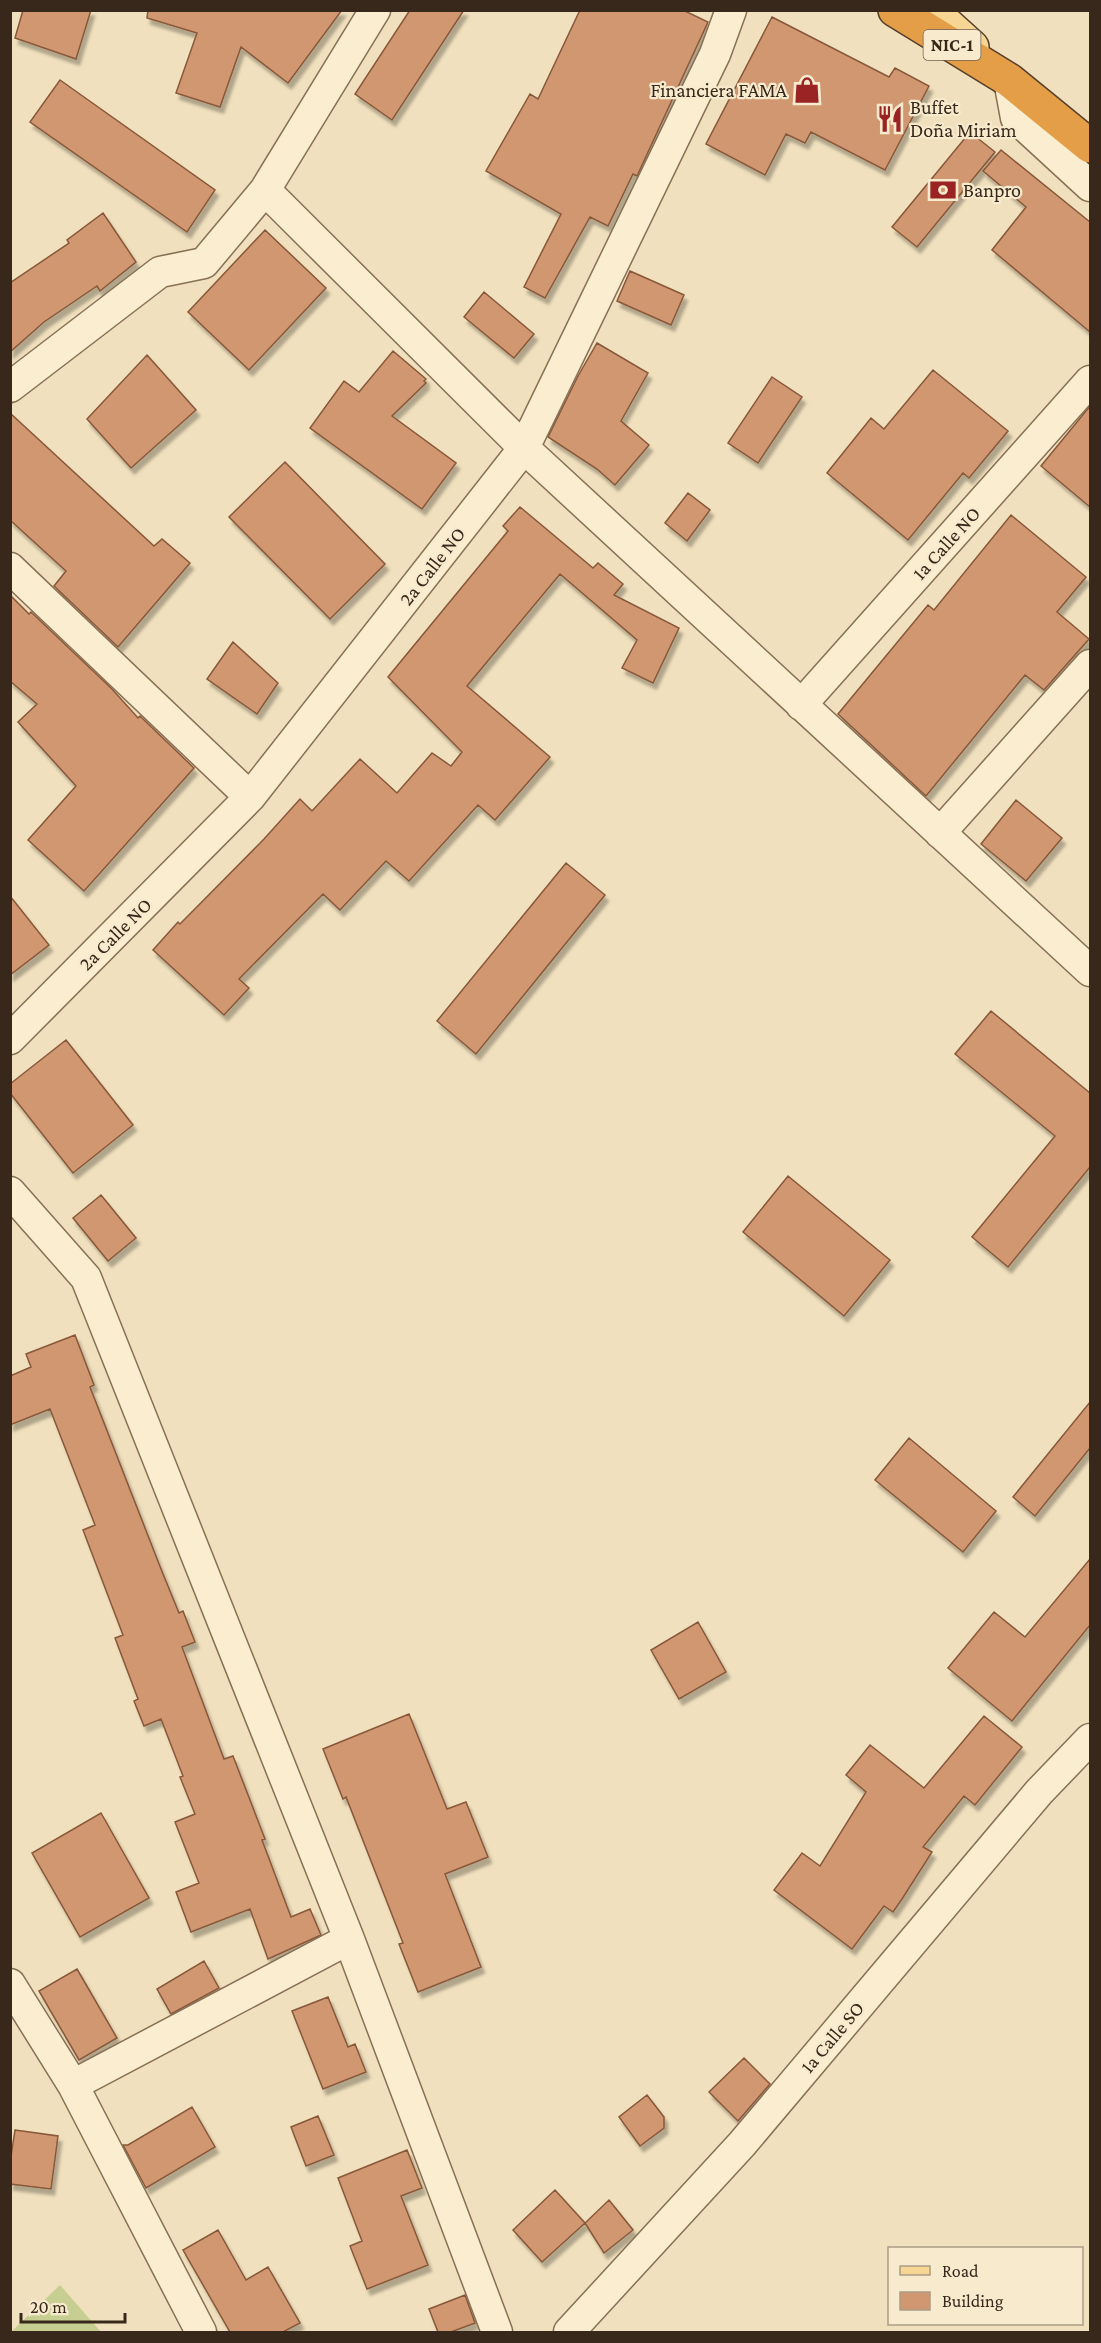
<svg xmlns="http://www.w3.org/2000/svg" width="1101" height="2343" font-family="'Crimson Pro',serif">
	<style>
		.pitch { fill: #c7ce91 }
		.building { fill: #d09771; stroke: #88583a; stroke-width: 1.5; filter: url(#shadow) }
		.lines { fill: none; stroke-linecap: round; stroke-linejoin: round }
		.street-casing { stroke: #887055; stroke-width: 33 }
		.primary-casing { stroke: #553e2a; stroke-width: 36 }
		.highway-casing { stroke: #553e2a; stroke-width: 36 }
		.street { stroke: #faedd0; stroke-width: 30 }
		.primary { stroke: #f6d692; stroke-width: 33 }
		.highway { stroke: #e59e48; stroke-width: 33 }
		.labels { text-anchor: middle; dominant-baseline: central; stroke-width: 4.5; stroke-linejoin: round; paint-order: stroke }
		.shield { fill: #f7eacd; stroke: #716250; stroke-width: 1.5 }
		.shield-label { font-size: 18px; font-weight: bold; fill: #37281b }
		.poi-label { font-size: 20px; fill: #37281b; stroke: #f7eacd; text-anchor: start }
		.street-label { font-size: 20px; fill: #37281b; stroke: #f7eacd }
	</style>
	<defs>
		<filter id="shadow"><feDropShadow dx="3.5" dy="6" stdDeviation="1.5" flood-color="#0004"/></filter>
	</defs>
	<rect width="100%" height="100%" fill="#f0e0bd"/>
	<path class="pitch" d="M 60,2285 L 101,2332 L 11,2332 Z"/>
	<path class="building" d="M 23,10 L 91,10 L 76,59 L 15,38 Z
		M 148,10 L 342,10 L 288,83 L 241,47 L 220,107 L 176,93 L 197,33 L 147,18 Z
		M 410,10 L 464,10 L 392,120 L 355,94 Z
		M 580,10 L 683,10 L 708,22 L 637,176 L 633,174 L 608,226 L 590,217 L 545,298 L 524,287 L 561,214 L 486,171 L 530,94 L 538,99 Z
		M 772,17 L 889,77 L 895,68 L 929,86 L 885,170 L 811,132 L 805,143 L 786,134 L 765,175 L 706,144 Z
		M 60,80 L 215,190 L 187,232 L 30,122 Z
		M 970,132 L 995,152 L 917,247 L 892,227 Z
		M 1001,150 L 1090,222 L 1090,332 L 992,250 L 1026,207 L 983,171 Z
		M 103,213 L 136,262 L 100,291 L 97,286 L 44,322 L 10,352 L 10,283 L 69,243 L 67,240 Z
		M 265,230 L 326,288 L 249,370 L 188,312 Z
		M 630,271 L 684,295 L 671,325 L 617,301 Z
		M 484,292 L 534,334 L 514,358 L 464,317 Z
		M 597,343 L 648,373 L 621,421 L 649,445 L 615,485 L 597,469 L 548,437 L 578,376 Z
		M 393,351 L 426,379 L 424,381 L 426,383 L 392,416 L 456,463 L 422,509 L 310,428 L 344,381 L 359,392 Z
		M 147,355 L 196,410 L 131,468 L 87,419 Z
		M 933,370 L 1008,431 L 969,478 L 963,473 L 908,540 L 827,473 L 871,418 L 884,429 Z
		M 772,377 L 802,397 L 758,463 L 728,443 Z
		M 1090,406 L 1090,507 L 1041,466 Z
		M 10,413 L 154,546 L 162,539 L 190,563 L 118,647 L 54,586 L 66,571 L 10,520 Z
		M 285,462 L 385,564 L 330,619 L 229,517 Z
		M 688,493 L 710,510 L 687,541 L 665,523 Z
		M 520,507 L 593,568 L 598,563 L 623,584 L 614,595 L 679,628 L 653,683 L 622,668 L 637,640 L 560,574 L 467,686 L 550,757 L 495,820 L 478,805 L 409,881 L 386,861 L 340,910 L 323,894 L 239,979 L 249,988 L 224,1015 L 153,950 L 178,922 L 180,924 L 264,839 L 300,799 L 312,811 L 360,759 L 397,793 L 432,753 L 451,766 L 462,752 L 388,677 L 508,531 L 503,526 Z
		M 1011,515 L 1086,577 L 1057,612 L 1089,639 L 1044,690 L 1025,675 L 926,796 L 838,714 L 928,605 L 934,610 Z
		M 10,595 L 29,614 L 31,612 L 112,689 L 138,718 L 140,716 L 194,768 L 84,891 L 28,840 L 76,786 L 18,722 L 37,704 L 10,681 Z
		M 233,642 L 278,683 L 257,714 L 207,679 Z
		M 1016,800 L 1062,838 L 1026,881 L 981,844 Z
		M 566,863 L 605,895 L 476,1054 L 437,1021 Z
		M 10,896 L 49,945 L 10,975 Z
		M 991,1011 L 1090,1093 L 1090,1167 L 1008,1267 L 972,1237 L 1055,1136 L 955,1054 Z
		M 66,1040 L 133,1125 L 73,1173 L 10,1093 L 10,1084 Z
		M 788,1176 L 890,1260 L 844,1316 L 743,1232 Z
		M 101,1195 L 136,1238 L 108,1261 L 73,1218 Z
		M 75,1335 L 94,1385 L 90,1387 L 161,1569 L 179,1613 L 183,1611 L 195,1642 L 182,1647 L 224,1759 L 233,1756 L 265,1839 L 262,1840 L 291,1917 L 310,1909 L 321,1935 L 268,1959 L 250,1909 L 191,1932 L 176,1892 L 199,1883 L 175,1822 L 195,1814 L 180,1777 L 183,1776 L 161,1719 L 144,1726 L 134,1701 L 138,1699 L 115,1638 L 123,1635 L 83,1530 L 95,1525 L 50,1409 L 10,1425 L 10,1376 L 31,1367 L 26,1354 Z
		M 1090,1402 L 1090,1448 L 1035,1516 L 1013,1497 Z
		M 909,1438 L 996,1511 L 963,1552 L 875,1480 Z
		M 1090,1559 L 1090,1625 L 1012,1721 L 948,1668 L 994,1612 L 1025,1637 Z
		M 698,1622 L 726,1672 L 679,1699 L 651,1650 Z
		M 409,1714 L 447,1809 L 466,1802 L 488,1857 L 445,1874 L 481,1967 L 418,1992 L 399,1944 L 403,1943 L 346,1797 L 343,1799 L 323,1749 Z
		M 984,1716 L 1022,1747 L 975,1805 L 964,1796 L 923,1847 L 932,1852 L 902,1899 L 893,1912 L 884,1906 L 852,1949 L 774,1890 L 802,1853 L 820,1866 L 866,1792 L 846,1775 L 870,1745 L 924,1788 Z
		M 101,1813 L 149,1898 L 80,1937 L 32,1853 Z
		M 204,1961 L 219,1988 L 171,2014 L 157,1989 Z
		M 77,1969 L 117,2038 L 79,2060 L 39,1991 Z
		M 328,1997 L 348,2047 L 355,2044 L 366,2072 L 323,2089 L 292,2011 Z
		M 744,2058 L 770,2084 L 738,2121 L 709,2092 Z
		M 647,2095 L 664,2117 L 664,2128 L 640,2146 L 619,2117 Z
		M 192,2107 L 215,2147 L 146,2188 L 123,2145 L 128,2145 Z
		M 318,2116 L 334,2155 L 306,2166 L 291,2127 Z
		M 15,2130 L 58,2136 L 51,2189 L 10,2184 L 10,2163 Z
		M 407,2150 L 422,2188 L 401,2196 L 428,2265 L 367,2289 L 350,2246 L 362,2241 L 338,2178 Z
		M 555,2190 L 585,2223 L 542,2262 L 513,2230 Z
		M 609,2200 L 633,2230 L 604,2253 L 585,2223 Z
		M 218,2230 L 246,2280 L 268,2267 L 300,2323 L 283,2332 L 230,2332 L 183,2250 Z
		M 465,2295 L 475,2323 L 451,2332 L 438,2332 L 429,2309 Z"/>
	<g class="lines">
		<defs>
			<path id="street" d="M 1009,80 L 1016,118 L 1090,186
				M 265,190 L 524,448 L 1090,971
				M 10,387 L 160,272 L 204,263 L 265,190 L 375,10
				M 10,568 L 250,797
				M 801,705 L 1090,381
				M 940,833 L 1090,665
				M 10,1039 L 250,797 L 524,448 L 715,54 L 731,10
				M 10,1192 L 86,1278 L 349,1939 L 497,2332
				M 10,1984 L 73,2085 L 201,2332
				M 73,2085 L 349,1939
				M 569,2332 L 742,2144 L 1039,1792 L 1090,1739"/>
			<path id="primary" d="M 931,10 L 972,47"/>
			<path id="highway" d="M 895,10 L 1009,80 L 1090,146"/>
		</defs>
		<use href="#street" class="street-casing"/>
		<use href="#primary" class="primary-casing"/>
		<use href="#highway" class="highway-casing"/>
		<use href="#street" class="street"/>
		<use href="#primary" class="primary"/>
		<use href="#highway" class="highway"/>
	</g>
	<defs>
		<symbol id="shop-bare" viewBox="-9 -9 18 18"><path d="M-5-2.5h2.3a2.7 3.5 0 0 1 5.4 0H5L5.5 6h-11ZM-1.5-2.5h3a1.5 2.3 0 0 0-3 0Z" fill="#9a2324" stroke="#f7eacd" stroke-width="2.5" paint-order="stroke"/></symbol>
		<symbol id="restaurant-bare" viewBox="-9 -9 18 18"><path d="M-5-6h1v4h1v-4h1v4h1v-4h1v5L-1.5 .5V6h-2V.5L-5-1ZM5-6V6H3V1.5H1.5Q1.5-4 5-6Z" fill="#9a2324" stroke="#f7eacd" stroke-width="2.5" paint-order="stroke"/></symbol>
		<symbol id="bank-bare" viewBox="-9 -9 18 18"><path d="M-6-4H6V4H-6ZM0-2.3a2.3 2.3 0 1 0 0 4.6a2.3 2.3 0 1 0 0-4.6Z" fill="#9a2324" stroke="#f7eacd" stroke-width="2.5" paint-order="stroke"/></symbol>
	</defs>
	<g fill-rule="evenodd">
		<use href="#shop-bare" x="788" y="71" width="38" height="38"/>
		<use href="#restaurant-bare" x="871" y="100" width="38" height="38"/>
		<use href="#bank-bare" x="924" y="171" width="38" height="38"/>
	</g>
	<g class="labels">
		<rect class="shield" x="923.5" y="30" width="57" height="30" rx="4.5"/>
		<g class="shield-label">
			<text x="952" y="45">NIC-1</text>
		</g>
		<g class="poi-label">
			<text x="787" y="90" text-anchor="end">Financiera FAMA</text>
			<text x="910" y="107">Buffet<tspan x="910" dy="23">Doña Miriam</tspan></text>
			<text x="963" y="190">Banpro</text>
		</g>
		<g class="street-label">
			<text transform="translate(946 543) rotate(-48)">1a Calle NO</text>
			<text transform="translate(432 566) rotate(-52)">2a Calle NO</text>
			<text transform="translate(115 934) rotate(-45)">2a Calle NO</text>
			<text transform="translate(832 2037) rotate(-50)">1a Calle SO</text>
		</g>
	</g>
	<rect width="1101" height="2343" fill="none" stroke="#37281b" stroke-width="24"/>
	<rect x="888" y="2247" width="195" height="78" fill="#f7eacd" stroke="#aa9c86" stroke-width="1.5"/>
	<rect x="900" y="2266" width="30" height="9" fill="#f6d692" stroke="#aa9c86" stroke-width="1.5"/>
	<text x="942" y="2277" font-size="18" fill="#37281b">Road</text>
	<rect x="900" y="2292" width="30" height="18" fill="#d09771" stroke="#aa9c86" stroke-width="1.5"/>
	<text x="942" y="2307" font-size="18" fill="#37281b">Building</text>
	<path d="M21 2313v9h104v-9" fill="none" stroke="#37281b" stroke-width="3"/>
	<text x="30" y="2313" font-size="18" fill="#37281b" stroke="#f7eacd" stroke-width="4.5" paint-order="stroke">20 m</text>
</svg>
